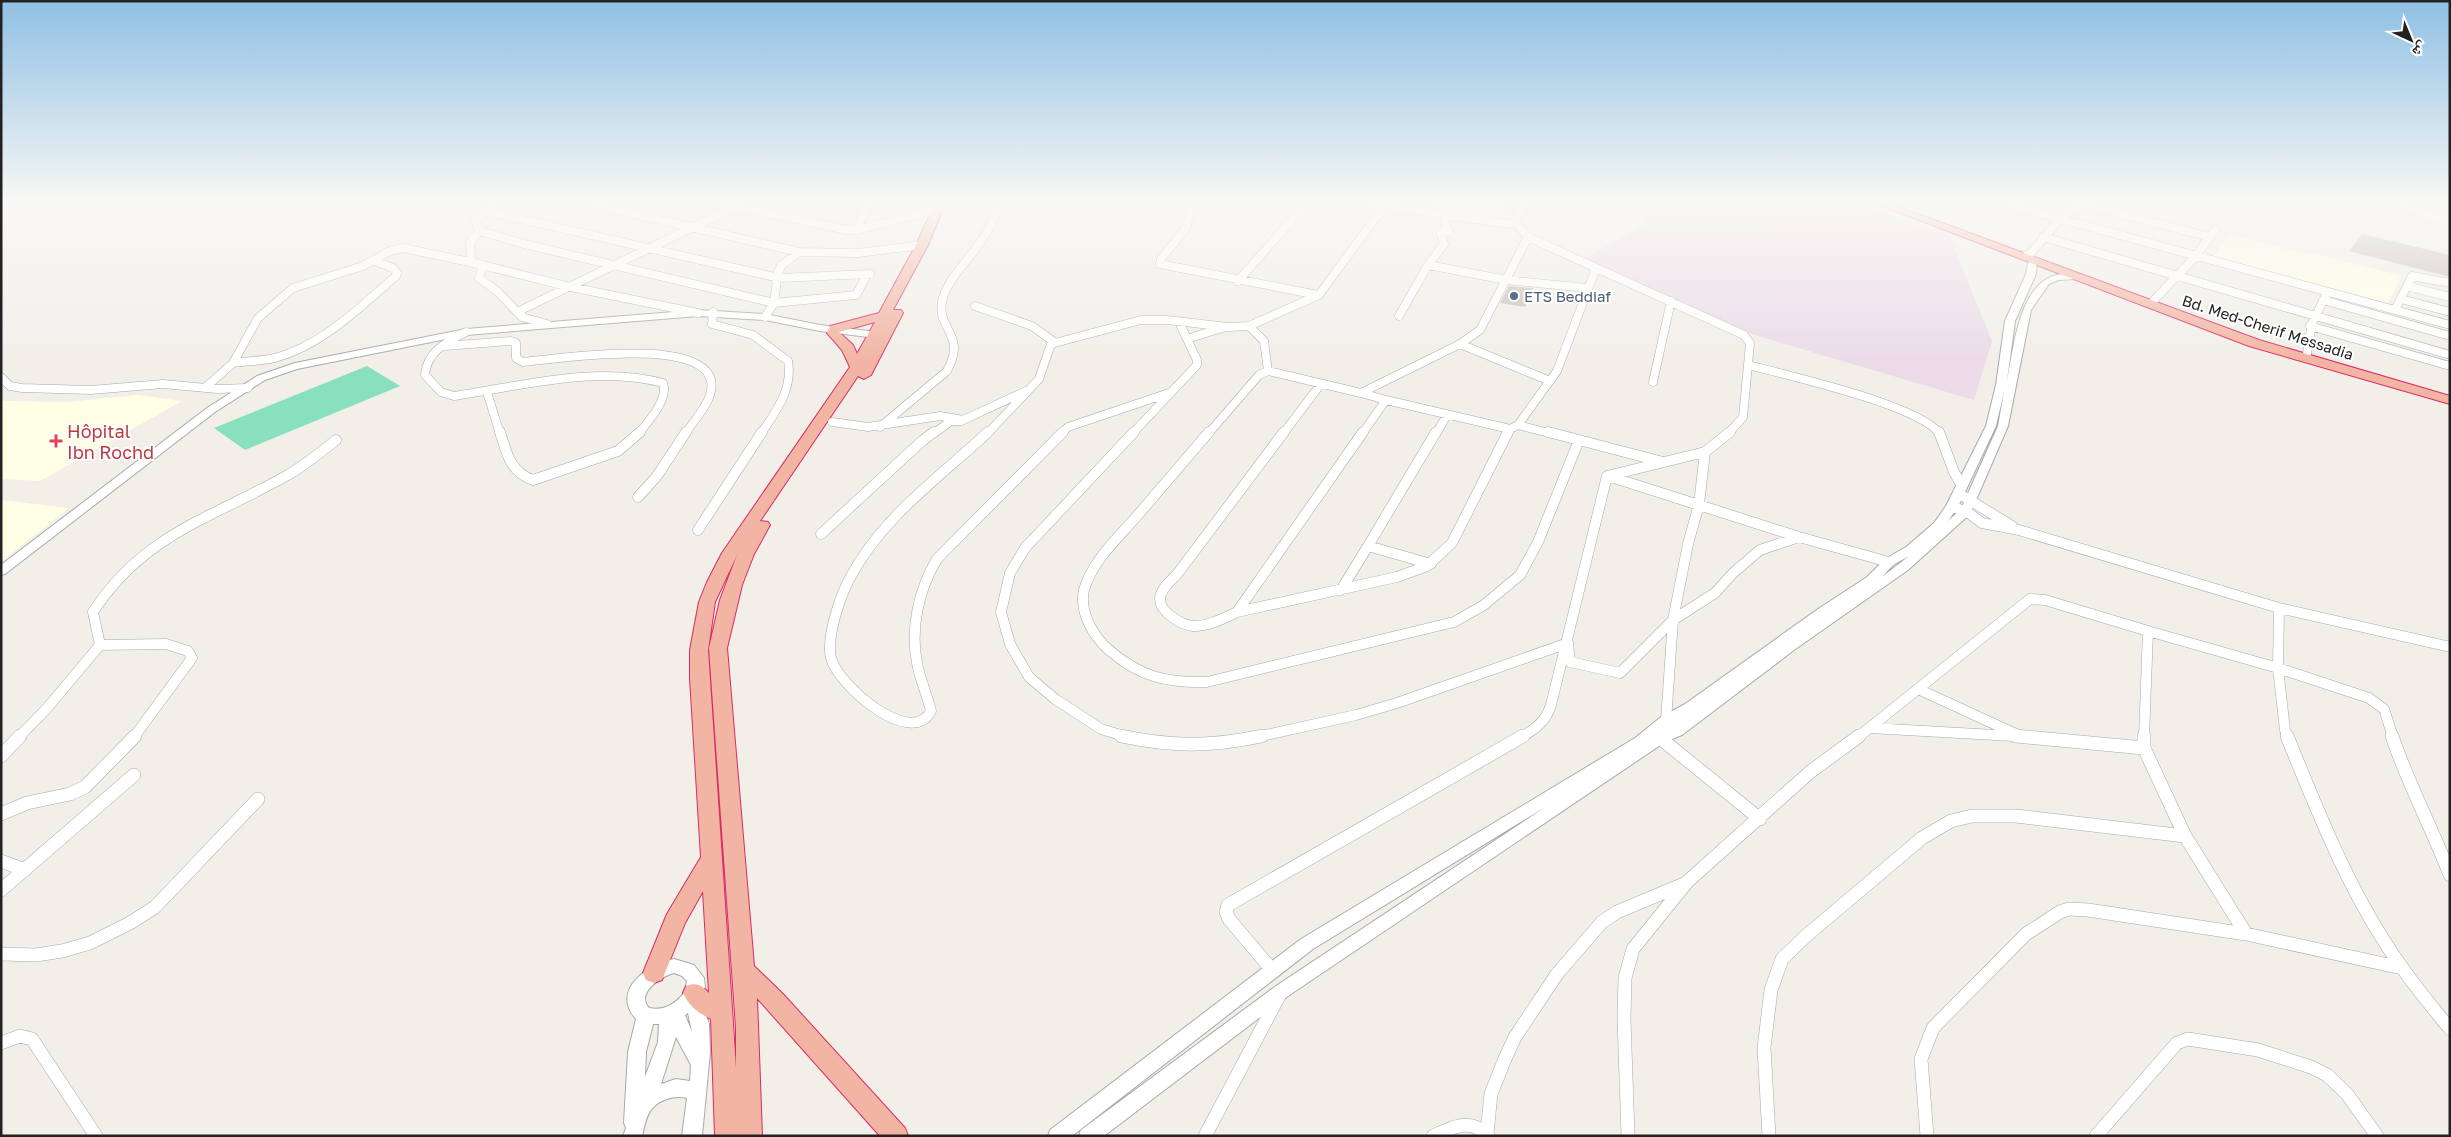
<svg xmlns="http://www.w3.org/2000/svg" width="2451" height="1137" font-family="'Golos Text','Noto Naskh Arabic',sans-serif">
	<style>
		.industrial { fill: #ebdbe8 }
		.education { fill: #ffffe5 }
		.pitch { fill: #88e0be }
		.building { fill: #c7bfb8 }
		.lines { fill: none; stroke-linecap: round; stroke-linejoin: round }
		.minor-far2-casing { stroke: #a9a9a9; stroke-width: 9 }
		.minor-far1-casing { stroke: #a9a9a9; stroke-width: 11 }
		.minor-casing { stroke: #a9a9a9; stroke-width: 14 }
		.tertiary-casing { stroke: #a9a9a9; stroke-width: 2 }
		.trunk-casing { stroke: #dc2a67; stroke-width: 2 }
		.minor-far2 { stroke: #fff; stroke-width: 8 }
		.minor-far1 { stroke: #fff; stroke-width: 10 }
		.minor { stroke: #fff; stroke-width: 13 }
		.tertiary { fill: #fff; fill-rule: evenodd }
		.trunk { fill: #f2b4a3; fill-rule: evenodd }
		.service-dot { fill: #5c6f8a; stroke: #fff; stroke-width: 2 }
		.health-dot { fill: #e0444e; stroke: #fff; stroke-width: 2 }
		.labels { text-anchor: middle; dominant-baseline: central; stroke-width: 4; stroke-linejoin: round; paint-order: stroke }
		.far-service-label { font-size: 15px; fill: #4e5e75; stroke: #fff; text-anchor: start }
		.far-street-label { font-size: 15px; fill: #222; stroke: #fff }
		.health-label { font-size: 18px; fill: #be3a42; stroke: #fff; text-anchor: start }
	</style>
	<rect width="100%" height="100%" fill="#f2efe9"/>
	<path class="industrial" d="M 1633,204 L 1859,204 L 1949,235 L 1992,341 L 1974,400 L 1748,333 L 1582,260 L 1646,224 Z"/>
	<path class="education" d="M 1413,204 L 1510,204 L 1501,219 Z
		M 2230,234 L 2301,253 L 2315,254 L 2402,276 L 2385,309 L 2211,260 Z
		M 138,395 L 182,401 L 40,481 L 1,479 L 1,401 L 68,402 Z
		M 1,500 L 69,508 L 1,562 Z"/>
	<path class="pitch" d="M 367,366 L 400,386 L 245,450 L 214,428 Z"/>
	<path class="building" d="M 2362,234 L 2450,255 L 2450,277 L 2349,251 Z
		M 1509,286 L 1533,288 L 1525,307 L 1500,303 Z"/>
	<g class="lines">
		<defs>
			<path id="minor-far2" d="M 498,204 L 475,220 L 480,231 L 524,244 L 774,303 L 856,295 L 867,275
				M 591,204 L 799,252 L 858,253 L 922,245
				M 723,204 L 847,230 L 861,229 L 938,209
				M 1192,204 L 1186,228 L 1161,259 L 1160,264 L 1318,295
				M 1524,204 L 1515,222 L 1528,237 L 1744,335 L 1750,343 L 1748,365 C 1787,375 1919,405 1940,434
				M 2006,204 L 2450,325
				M 2083,204 L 2210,237
				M 2398,204 L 2422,214 L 2450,221
				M 1384,206 L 1517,225
				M 486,211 L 779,278 L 870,274
				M 856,230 L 869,204
				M 480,231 L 470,242 L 471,259 L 474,263 L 566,286 L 698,313
				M 2043,237 L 2450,355
				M 2025,256 L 2031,253 L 2060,219 L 2080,204
				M 483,265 L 479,278 L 498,292 L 522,317
				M 1428,265 L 1506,280 L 1587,288
				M 1238,281 L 1306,204
				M 2407,286 L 2450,297
				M 2401,299 L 2450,312
				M 2154,300 L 2195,257 L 2215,230
				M 2323,300 L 2450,336
				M 975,306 L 1032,326 L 1054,342
				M 2395,310 L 2412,276 L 2450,283
				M 713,312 L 712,324 L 753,335 L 788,361 C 793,390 776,411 761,434
				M 1399,316 L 1428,265 L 1444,244 L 1441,233 L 1449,231 L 1445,223 L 1447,215
				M 765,317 L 774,303 L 778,272 L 782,265 L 799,252
				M 547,324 L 522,317 L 521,310 L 741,204
				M 1249,326 L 1264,341 L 1268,371 L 1361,393 L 1460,344 L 1480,330 L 1528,237
				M 2310,326 L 2450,366
				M 466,332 C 447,342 427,351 425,375 L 441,392 L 454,396 C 521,386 596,365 663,383 C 669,399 648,422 638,434
				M 1187,339 L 1222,328
				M 1460,344 L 1550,381
				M 445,346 L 511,341 L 516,343 L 516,358 L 523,362 C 554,359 730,331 710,395 C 706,408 693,422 685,434
				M 2307,354 L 2312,323 L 2326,295
				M 233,363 C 247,361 262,361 275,358 C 323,345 360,307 396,276 L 397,273 L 393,268 L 375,261
				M 1,377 L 10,386 L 22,388 L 91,390 L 163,384 L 217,389 L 248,388
				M 1653,382 L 1671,301
				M 206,387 L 233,363 L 258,318 L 293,288 L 363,266 L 390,251 L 403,248 L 474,263
				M 487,392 L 500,434
				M 1361,393 L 1386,400 L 1362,434
				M 1386,400 L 1510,429 L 1508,434
				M 832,422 L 868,427 L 940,416 L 958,419
				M 1518,425 L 1553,434
				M 880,427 L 947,371 C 967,334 937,330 942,302 C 946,280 969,260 981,241 C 989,230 995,218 1000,204
				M 1510,429 L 1518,425 L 1557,371 L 1596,268
				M 933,434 L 951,421 L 961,421 L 1026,391
				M 987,434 L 1039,379 L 1051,344 L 1141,320 L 1167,320 L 1228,327 L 1249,326 L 1319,295 L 1384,206 L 1368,204
				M 1061,434 L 1068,427 L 1169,393
				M 1132,434 L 1197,365 L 1197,360 L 1179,322
				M 1208,434 L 1259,375 L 1268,371
				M 1283,434 L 1320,385
				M 1436,434 L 1447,415
				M 1728,434 L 1743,417 L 1748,365"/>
			<path id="minor-far1" d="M 500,432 C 507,454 510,472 533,480 L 618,451 L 640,432
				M 988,432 C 940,477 881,518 850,578 C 840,596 826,638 831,658 C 837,684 911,749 931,711 C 927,695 920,679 917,663 C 910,628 919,589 937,559 L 1063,432
				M 1209,432 C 1185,460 1161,488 1137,516 C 1118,538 1092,561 1084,590 C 1079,612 1093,636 1109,650 C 1140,677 1167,683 1207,682 L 1454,622 L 1484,605 L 1520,575 L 1538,542 L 1579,440 L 1663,462
				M 1284,432 L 1178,573 C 1172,580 1161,588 1160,598 C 1159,612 1182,625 1193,626 C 1207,627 1224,618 1237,612 L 1397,577 L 1427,566 L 1452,543 L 1508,432
				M 1548,432 L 1579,440
				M 1939,432 L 1954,472 L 1962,486
				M 1608,476 L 1799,537 L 1889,562
				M 1958,493 L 2012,526
				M 638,497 L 657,476 L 686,432
				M 1952,507 L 1966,511 L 1982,523 L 2019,530 L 2279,608 L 2278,668 L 2285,730 L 2288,737
				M 698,530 L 762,432
				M 821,534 L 922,441 L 934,432
				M 1431,564 L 1368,546 L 1436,432
				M 1341,590 L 1368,546
				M 2279,608 L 2450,647
				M 1237,612 L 1363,432
				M 2148,631 L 2278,668 L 2369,698 L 2384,709 L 2393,737
				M 1918,689 L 2016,734
				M 1666,721 L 1673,620 L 1688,544 L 1699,504 L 1705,452 L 1730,432
				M 1870,728 L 2031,737
				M 19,737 L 48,707 L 100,645
				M 134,737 L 192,658 L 188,651 L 166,644 L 100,645 L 93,612 C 143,535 211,518 286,476 C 304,466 320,453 336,440
				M 1127,737 L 1101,729 L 1055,699 L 1029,677 L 1010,644 L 1001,612 L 1010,573 L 1025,548 L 1134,432
				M 1257,737 L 1356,715 L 1397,703 L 1568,643 L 1570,662 L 1620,673 L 1673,620 L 1715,593 L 1733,573 L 1760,550 L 1799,537
				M 1521,737 C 1536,729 1546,721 1551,705 L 1607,476 L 1705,452
				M 1858,737 L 2030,599 L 2045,600 L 2148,631 L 2144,737"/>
			<path id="minor" d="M 1121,736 C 1174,747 1209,747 1262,736
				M 2016,736 L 2144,748
				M 2144,736 L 2144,748 L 2185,836 L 2246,934
				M 2287,736 C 2319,815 2352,899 2403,969 C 2417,989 2434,1009 2450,1029
				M 2392,736 C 2408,784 2432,828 2450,875
				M 1660,738 L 1760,819
				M 1,756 L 20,736
				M 1,814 L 27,803 L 70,794 L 85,787 L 135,736
				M 1,861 L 25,870
				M 1,890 L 134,775
				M 1,954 L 36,955 L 62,951 L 90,943 L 130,923 L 155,907 L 258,799
				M 1272,970 L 1229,919 L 1226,912 L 1228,905 L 1523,736
				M 1,1043 L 20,1036 L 32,1039 L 96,1136
				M 1487,1133 L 1491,1094 L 1504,1061 L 1515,1037 L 1557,974 L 1602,922 L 1617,912 L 1684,884
				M 1205,1136 L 1279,996
				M 1433,1136 C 1452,1127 1472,1117 1488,1136
				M 1628,1136 L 1624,1019 L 1625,978 L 1633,949 L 1687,882 L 1810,772 L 1859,736
				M 1769,1136 L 1764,1048 L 1771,990 L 1782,959 L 1807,935 L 1922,838 L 1951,821 L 1972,816 L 2016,816 L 2185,836
				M 1927,1136 L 1921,1059 L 1933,1028 L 2026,934 L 2060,912 L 2069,909 L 2088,910 L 2246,934 L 2402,968
				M 2096,1136 L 2177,1043 L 2188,1039 L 2258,1050 L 2311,1067 L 2327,1075 L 2347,1094 L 2377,1136"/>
			<path id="tertiary" d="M 2033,256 L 2037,259 L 2036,274 L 2015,321 L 2007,381 C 2014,347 2019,276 2064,274 C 2071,274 2078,272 2083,276 L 2078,279 L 2058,280 L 2049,284 L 2031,310 L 2008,426 L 1970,514 L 1908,570 L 1794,650 L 1682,735 L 1665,742 L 1288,996 L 1104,1136 L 1079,1136 L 1081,1130 L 1276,986 L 1547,806 L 1313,949 L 1072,1136 L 1048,1136 L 1050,1130 L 1301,939 L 1635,738 L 1661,717 L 1685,704 L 1818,609 L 1867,577 L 1885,559 L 1906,547 L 1934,523 L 1946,506 L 1986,426 L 1996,385 L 2005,321 L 2026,274 L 2029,259 ZM 2004,392 L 1998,426 L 1961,509 L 1948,521 L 1958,507 L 1996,426 ZM 1909,556 L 1882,577 L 1893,565 Z
				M 698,310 L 765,314 L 820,325 L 884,333 L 889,336 L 884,339 L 820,331 L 765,320 L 698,316 L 466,335 L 297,369 L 265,380 L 215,412 L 5,574 L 1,575 L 1,565 L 207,408 L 257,376 L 295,363 L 466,329 Z
				M 674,959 L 694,965 L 704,978 L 705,987 L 700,997 L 709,1024 L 710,1052 L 702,1136 L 682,1136 L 687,1098 C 675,1095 659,1099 651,1110 C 646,1116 644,1128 642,1136 L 623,1136 L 626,1128 L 624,1123 L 628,1052 L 636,1019 C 610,990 648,964 674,959 ZM 674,973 L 682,976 L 687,981 L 685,992 C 675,1004 665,1011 649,1008 C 635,993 662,976 674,973 ZM 688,1013 L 692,1032 L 685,1015 ZM 653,1024 L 659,1024 L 658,1042 L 645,1077 L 646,1052 ZM 676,1037 L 691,1065 L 690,1081 L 676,1079 L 661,1084 Z"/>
			<path id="trunk" d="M 935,204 L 945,204 L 928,245 L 893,310 L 901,310 L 903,313 L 871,375 L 864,379 L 858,376 L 760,521 L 768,522 L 770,525 L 754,554 L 742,585 L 727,648 L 754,966 L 783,994 L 905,1128 L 908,1136 L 880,1136 L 757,998 L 762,1136 L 715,1136 L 711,1019 C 698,1013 689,1006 683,993 L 686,986 C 697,982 701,985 709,993 L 703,891 L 685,923 L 662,980 L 654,983 L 646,980 L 643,973 L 667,914 L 701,857 L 690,678 L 690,650 L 699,602 L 707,582 L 722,553 L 850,367 L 842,350 L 827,333 L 830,326 L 879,313 L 916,245 ZM 875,322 L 857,354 L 853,345 L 839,332 ZM 737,555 L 720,600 L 709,648 L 736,1028 L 736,1068 L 708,650 L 715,602 Z
				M 1877,204 L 1891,204 L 2259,340 L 2450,396 L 2450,404 L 2249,346 Z"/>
		</defs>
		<use href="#minor-far2" class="minor-far2-casing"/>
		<use href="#minor-far1" class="minor-far1-casing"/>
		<use href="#minor" class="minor-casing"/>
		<use href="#tertiary" class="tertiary-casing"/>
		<use href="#trunk" class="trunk-casing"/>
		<use href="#minor-far2" class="minor-far2"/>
		<use href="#minor-far1" class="minor-far1"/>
		<use href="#minor" class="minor"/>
		<use href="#tertiary" class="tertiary"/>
		<use href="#trunk" class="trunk"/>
	</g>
	<linearGradient id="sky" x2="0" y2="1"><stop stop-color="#8fc0e4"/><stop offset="0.56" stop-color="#f9f8f5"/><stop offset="1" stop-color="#f9f8f5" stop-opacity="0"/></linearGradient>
	<rect width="2451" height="363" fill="url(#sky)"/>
	<circle class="service-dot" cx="1514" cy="296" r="5"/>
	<path class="health-dot" d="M53.5 433.5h5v5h5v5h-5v5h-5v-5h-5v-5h5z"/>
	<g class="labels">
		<g class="far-service-label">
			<text x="1524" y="296">ETS Beddiaf</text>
		</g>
		<g class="far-street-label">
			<text transform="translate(2268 327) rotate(18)">Bd. Med-Cherif Messadia</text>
		</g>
		<g class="health-label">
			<text x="67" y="431">Hôpital<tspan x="67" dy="21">Ibn Rochd</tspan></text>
		</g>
	</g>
	<rect width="2451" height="1137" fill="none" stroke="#222222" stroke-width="5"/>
	<g transform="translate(2411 40) rotate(136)" stroke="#ffffff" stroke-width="4" paint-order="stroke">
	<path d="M0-4L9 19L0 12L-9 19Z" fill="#222222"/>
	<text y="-8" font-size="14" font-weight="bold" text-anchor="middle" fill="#222222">ش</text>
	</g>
</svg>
